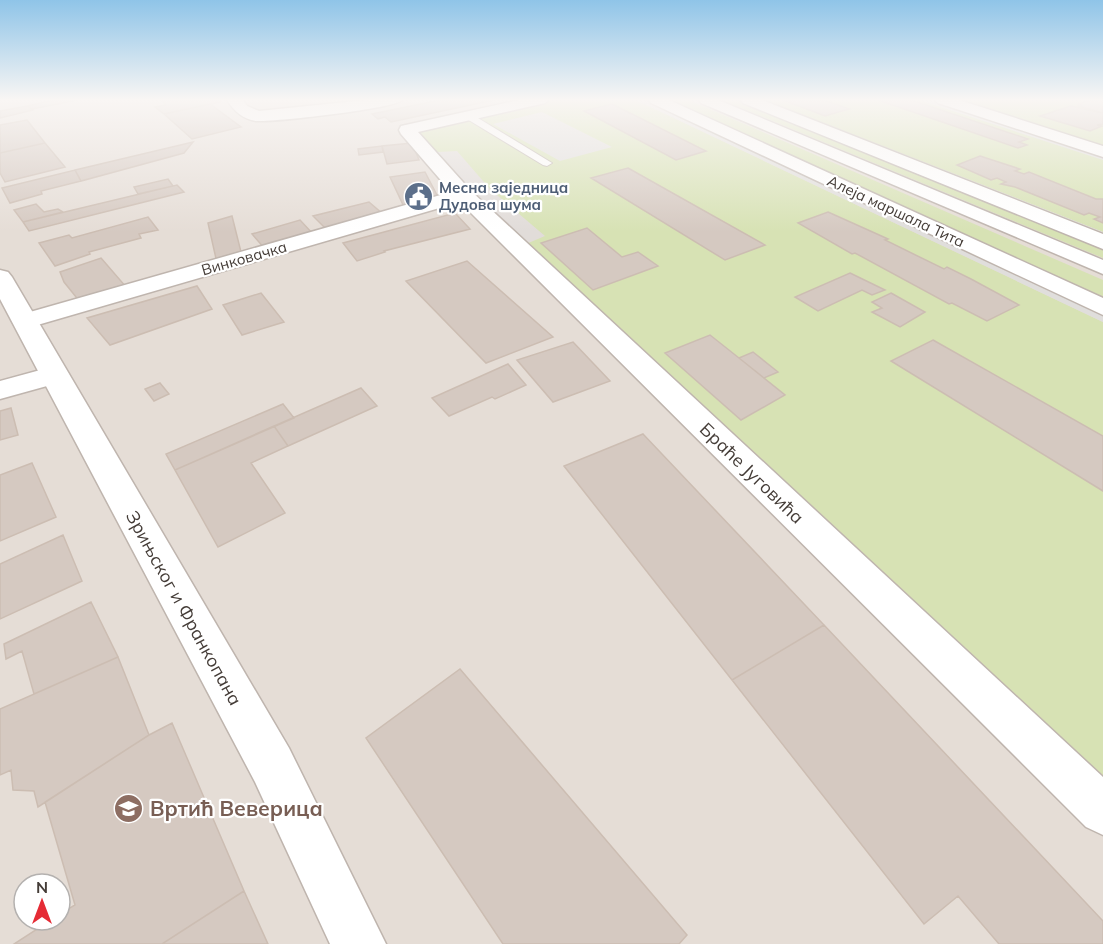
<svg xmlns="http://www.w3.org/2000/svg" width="1103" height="944" font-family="Mulish,sans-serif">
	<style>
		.residential { fill: #e5ddd6; fill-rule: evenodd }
		.industrial { fill: #e1dcd9 }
		.green { fill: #d7e2b4 }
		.parking { fill: #e0dedc }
		.building { fill: #d5c9c1; stroke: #ccbdb2; stroke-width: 1.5 }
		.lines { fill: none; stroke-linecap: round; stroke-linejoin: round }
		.service-casing { stroke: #bfb5ae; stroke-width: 2 }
		.pedestrian-casing { stroke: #bfb5ae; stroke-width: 3 }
		.minor-casing { stroke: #bfb5ae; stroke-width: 3 }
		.tertiary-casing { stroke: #bfb5ae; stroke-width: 3 }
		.service { fill: #fff; fill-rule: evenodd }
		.pedestrian { fill: #fff; fill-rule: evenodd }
		.minor { fill: #fff; fill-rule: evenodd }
		.tertiary { fill: #fff; fill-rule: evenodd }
		.labels { text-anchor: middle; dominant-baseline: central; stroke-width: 4.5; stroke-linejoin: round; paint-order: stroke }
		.far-service-label { font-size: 15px; font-weight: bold; fill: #4e5e75; stroke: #fff; text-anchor: start }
		.far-street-label { font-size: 15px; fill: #443c37; stroke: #fff }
		.street-label { font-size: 18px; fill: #443c37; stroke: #fff }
		.near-education-label { font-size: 21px; font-weight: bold; fill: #785e54; stroke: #fff; text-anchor: start }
	</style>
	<rect width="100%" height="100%" fill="#f2ece7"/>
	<path class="residential" d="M 0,100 L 1103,100 L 1103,944 L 0,944 ZM 24,884 L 60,884 L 60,920 L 24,920 Z"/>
	<path class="industrial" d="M 457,151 L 490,189 L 546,236 L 526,244 L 472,191 L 437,152 Z"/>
	<path class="green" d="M 552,100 L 636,100 L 1103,322 L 1103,792 L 526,244 L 545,236 L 490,189 L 457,151 L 437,152 L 415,131 Z
		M 665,100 L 689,100 L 1103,280 L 1103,299 Z
		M 722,100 L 741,100 L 1103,246 L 1103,258 Z
		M 765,100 L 1103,100 L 1103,232 Z"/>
	<path class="parking" d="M 636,100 L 651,100 L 1103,311 L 1103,322 Z
		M 753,100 L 765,100 L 1103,232 L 1103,239 Z
		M 919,100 L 937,100 L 1103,155 L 1103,160 Z
		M 542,112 L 612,147 L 560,161 L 493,124 Z"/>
	<path class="building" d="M 53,100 L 78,100 L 32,109 L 27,106 Z
		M 161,100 L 218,100 L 220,102 L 164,114 L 155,107 L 166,105 Z
		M 440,100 L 494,100 L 391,122 L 385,117 L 378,119 L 372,114 Z
		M 783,100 L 824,100 L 849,109 L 825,116 Z
		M 878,100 L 911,100 L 1028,139 L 1019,142 L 1027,145 L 1018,148 Z
		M 1089,100 L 1103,100 L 1103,113 L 1079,106 L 1082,105 L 1079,104 Z
		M 210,104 L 241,127 L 192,139 L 164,114 Z
		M 612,104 L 706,151 L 676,160 L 584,111 Z
		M 27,106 L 33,110 L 0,118 L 0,111 Z
		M 1071,106 L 1103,113 L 1103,124 L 1097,125 L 1102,126 L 1090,131 L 1040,116 Z
		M 27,120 L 45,143 L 0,153 L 0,125 Z
		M 193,142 L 184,153 L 81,181 L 75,170 Z
		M 45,143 L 65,167 L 5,182 L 0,173 L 0,153 Z
		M 412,143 L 419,160 L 387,164 L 382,146 Z
		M 382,146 L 383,152 L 359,155 L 358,149 Z
		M 980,156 L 1020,169 L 1015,171 L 1024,174 L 1029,172 L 1096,199 L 1103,199 L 1103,223 L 1094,219 L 1100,217 L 1089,213 L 1084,215 L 1015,187 L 1001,184 L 1006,182 L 997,178 L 991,180 L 957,165 Z
		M 628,168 L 765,245 L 725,260 L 591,178 Z
		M 75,170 L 81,181 L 41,191 L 42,194 L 10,203 L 2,188 Z
		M 425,172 L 438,197 L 405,209 L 390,177 Z
		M 168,179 L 173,186 L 138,194 L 134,187 Z
		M 177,185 L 184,192 L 29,231 L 23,222 Z
		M 369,202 L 384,215 L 328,231 L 313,216 Z
		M 36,204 L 44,212 L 58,209 L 63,212 L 23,222 L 14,210 Z
		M 828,212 L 877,234 L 888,239 L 885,240 L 944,269 L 947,267 L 971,279 L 1019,305 L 987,321 L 952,303 L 949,304 L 855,253 L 852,254 L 798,223 Z
		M 455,213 L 470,229 L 384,251 L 385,252 L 357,261 L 343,243 Z
		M 232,216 L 242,256 L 217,263 L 208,223 Z
		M 148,217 L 158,230 L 139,234 L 141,238 L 89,252 L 90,254 L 55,266 L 39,243 L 69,235 L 72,238 Z
		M 300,220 L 314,235 L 265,249 L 252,234 Z
		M 587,228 L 622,257 L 638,252 L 658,266 L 593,290 L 541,243 Z
		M 101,258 L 127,288 L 80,302 L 64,282 L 60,272 Z
		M 467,261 L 553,337 L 486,363 L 406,281 Z
		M 850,273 L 885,290 L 872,295 L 862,290 L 818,311 L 795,297 Z
		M 197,286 L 212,309 L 110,345 L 87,318 Z
		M 261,293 L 284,322 L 242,335 L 223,305 Z
		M 891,293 L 925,312 L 900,327 L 872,312 L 882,308 L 872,302 Z
		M 710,335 L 739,358 L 785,395 L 741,420 L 665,353 Z
		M 933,340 L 1103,436 L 1103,491 L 891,361 Z
		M 573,342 L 610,381 L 553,402 L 517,360 Z
		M 753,352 L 778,372 L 764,378 L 739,358 Z
		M 508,364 L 526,385 L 495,399 L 492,397 L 449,416 L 432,398 Z
		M 160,383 L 169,394 L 154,401 L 145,389 Z
		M 361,388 L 377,406 L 288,446 L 274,426 Z
		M 283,404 L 294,418 L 175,470 L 166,454 Z
		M 11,408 L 18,435 L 0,440 L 0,411 Z
		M 274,426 L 288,446 L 251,463 L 285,513 L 218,547 L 175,470 Z
		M 643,434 L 824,625 L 732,680 L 564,466 Z
		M 32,463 L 56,517 L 0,541 L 0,475 Z
		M 63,535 L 82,581 L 0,619 L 0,564 Z
		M 91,602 L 118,657 L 34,694 L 22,651 L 6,659 L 4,644 Z
		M 824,625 L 1103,921 L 1103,944 L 999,944 L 958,896 L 924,924 L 732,680 Z
		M 118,657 L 149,735 L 38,807 L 34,791 L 13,790 L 11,770 L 0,775 L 0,709 Z
		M 460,669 L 687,935 L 679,944 L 503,944 L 366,738 Z
		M 172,723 L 244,891 L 162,944 L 14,944 L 51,920 L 60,920 L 60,914 L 75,905 L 45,802 L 149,735 Z
		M 244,891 L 268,944 L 162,944 Z"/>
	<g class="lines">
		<defs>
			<path id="service" d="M 467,115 L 473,115 L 552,163 L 547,166 L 543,165 L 467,119 Z"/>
			<path id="pedestrian" d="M 699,100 L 718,100 L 1103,260 L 1103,274 L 701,103 Z"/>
			<path id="minor" d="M 227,100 L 243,100 L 247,106 L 259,111 L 366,100 L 402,100 C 394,109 273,122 256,121 C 243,119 234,111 227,100 Z
				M 519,100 L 548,100 L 545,103 L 418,132 L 471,191 L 1103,777 L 1103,835 L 1086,827 L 460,202 L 34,326 L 25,329 L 16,326 L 12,321 L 16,316 L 451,192 L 401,134 L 399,130 L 401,126 Z
				M 935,100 L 959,100 L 1103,146 L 1103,157 L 938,103 Z
				M 55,366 L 65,369 L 69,375 L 65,381 L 0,399 L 0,381 Z"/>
			<path id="tertiary" d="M 648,100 L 669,100 L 1103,298 L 1103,315 L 651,103 Z
				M 740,100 L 762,100 L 1103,234 L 1103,249 L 743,103 Z
				M 0,270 L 8,272 L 12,277 L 289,748 L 386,944 L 330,944 L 255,782 L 0,299 Z"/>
		</defs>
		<use href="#service" class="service-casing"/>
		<use href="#pedestrian" class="pedestrian-casing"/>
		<use href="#minor" class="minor-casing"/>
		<use href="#tertiary" class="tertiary-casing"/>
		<use href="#service" class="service"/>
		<use href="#pedestrian" class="pedestrian"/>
		<use href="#minor" class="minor"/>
		<use href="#tertiary" class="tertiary"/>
	</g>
	<linearGradient id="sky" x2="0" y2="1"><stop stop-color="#8fc4e8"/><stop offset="0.43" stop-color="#f9f6f4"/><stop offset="1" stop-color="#f9f6f4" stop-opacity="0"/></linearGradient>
	<rect width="1103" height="232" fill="url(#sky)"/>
	<defs>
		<symbol id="civic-disc" viewBox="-11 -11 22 22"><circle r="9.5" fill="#5c6f8a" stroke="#fff"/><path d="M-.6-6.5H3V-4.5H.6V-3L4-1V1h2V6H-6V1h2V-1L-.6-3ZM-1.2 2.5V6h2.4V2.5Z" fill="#fff"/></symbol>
		<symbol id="school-disc" viewBox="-11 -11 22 22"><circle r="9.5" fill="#8d6e63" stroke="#fff"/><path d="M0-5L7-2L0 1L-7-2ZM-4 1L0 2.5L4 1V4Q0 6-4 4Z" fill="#fff"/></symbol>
	</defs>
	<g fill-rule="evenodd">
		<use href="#civic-disc" x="402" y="180" width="33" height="33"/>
		<use href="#school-disc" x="112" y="792" width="33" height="33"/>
	</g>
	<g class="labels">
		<g class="far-service-label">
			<text x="439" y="187">Месна заједница<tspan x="439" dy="17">Дудова шума</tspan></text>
		</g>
		<g class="far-street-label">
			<text transform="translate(896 211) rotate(25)">Алеја маршала Тита</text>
			<text transform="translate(244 258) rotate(-16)">Винковачка</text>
		</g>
		<g class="street-label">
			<text transform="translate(752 473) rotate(44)">Браће Југовића</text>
			<text transform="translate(184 608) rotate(61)">Зрињског и Франкопана</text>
		</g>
		<g class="near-education-label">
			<text x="150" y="808">Вртић Веверица</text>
		</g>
	</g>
	<g transform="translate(42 902)"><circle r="28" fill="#ffffff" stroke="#b4b1af" stroke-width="1.5"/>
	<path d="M0-4.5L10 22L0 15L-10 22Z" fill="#e52b35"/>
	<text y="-9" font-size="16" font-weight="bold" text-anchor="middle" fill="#443c37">N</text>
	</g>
</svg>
